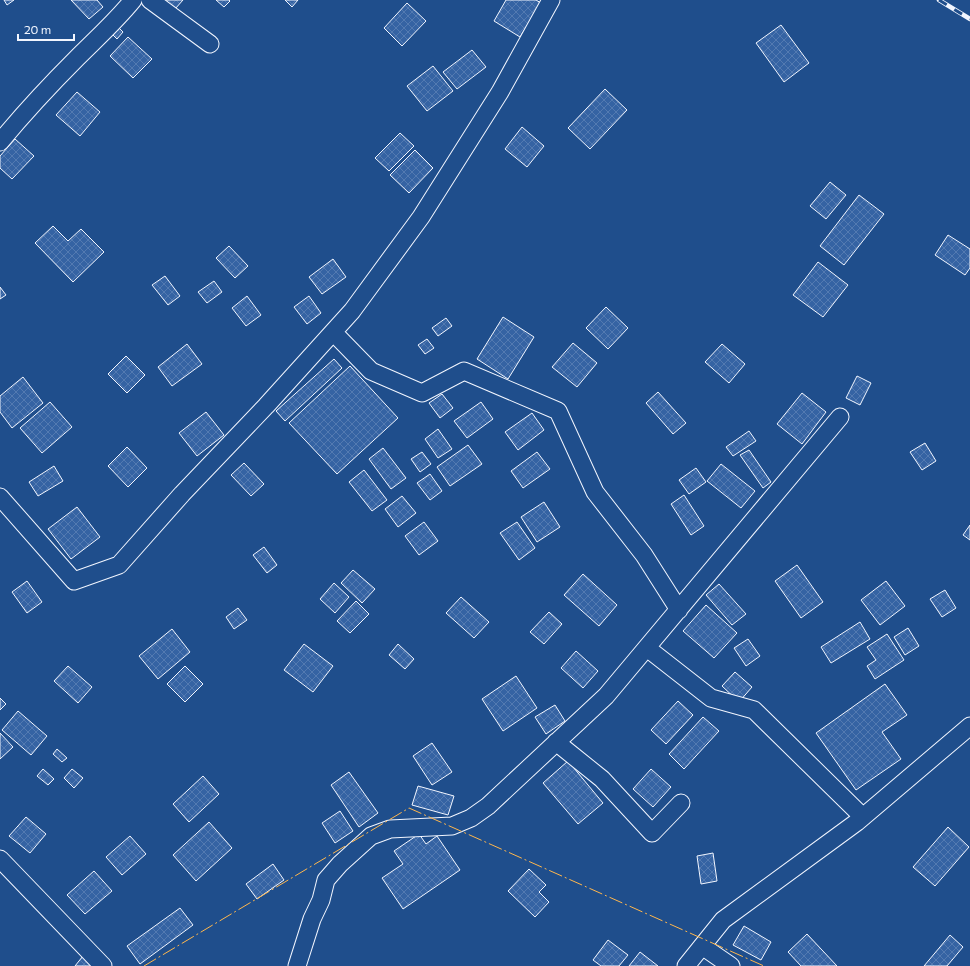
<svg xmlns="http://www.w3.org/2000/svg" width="970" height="966" font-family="Commissioner,sans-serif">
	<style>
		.building { fill: url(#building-cross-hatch); stroke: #f2f6ff }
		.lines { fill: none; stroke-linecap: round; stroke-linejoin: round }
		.minor-casing { stroke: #f2f6ff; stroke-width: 19 }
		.minor { stroke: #1f4e8c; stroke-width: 17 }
		.rail-casing { stroke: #f2f6ff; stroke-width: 4.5 }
		.rail { stroke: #1f4e8c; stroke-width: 3; stroke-dasharray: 9; stroke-linecap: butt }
		.power { stroke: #ffb74d; stroke-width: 1; stroke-dasharray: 14 3 2 3; stroke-linecap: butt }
	</style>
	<defs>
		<pattern id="building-cross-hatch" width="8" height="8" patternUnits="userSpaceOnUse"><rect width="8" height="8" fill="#3563a3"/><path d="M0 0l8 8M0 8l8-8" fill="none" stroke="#537ab1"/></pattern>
	</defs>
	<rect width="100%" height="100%" fill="#1f4e8c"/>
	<path class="building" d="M 4,0 L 14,0 L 7,5 Z
		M 71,0 L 97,0 L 103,7 L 89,19 Z
		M 165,0 L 183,0 L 175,9 Z
		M 216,0 L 229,0 L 230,1 L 224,7 Z
		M 285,0 L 298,0 L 292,7 Z
		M 506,0 L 536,0 L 541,3 L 520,37 L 494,21 Z
		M 407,3 L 426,21 L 402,46 L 384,28 Z
		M 781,25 L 809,63 L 784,82 L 756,43 Z
		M 118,27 L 123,32 L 117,39 L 112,34 Z
		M 128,37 L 152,59 L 133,78 L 110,56 Z
		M 472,50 L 486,67 L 457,89 L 443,72 Z
		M 433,66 L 453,91 L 427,111 L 407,86 Z
		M 605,89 L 627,110 L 590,149 L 568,128 Z
		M 77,92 L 100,112 L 80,136 L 56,115 Z
		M 522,127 L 544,146 L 527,167 L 505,149 Z
		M 400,133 L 414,146 L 389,171 L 375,158 Z
		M 15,139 L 34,156 L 12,179 L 0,168 L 0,156 Z
		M 415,150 L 433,168 L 409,193 L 390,175 Z
		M 830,182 L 846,195 L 826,219 L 810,206 Z
		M 859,195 L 884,214 L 844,265 L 820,246 Z
		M 53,226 L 68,241 L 81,229 L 104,252 L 73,282 L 35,243 Z
		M 948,235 L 970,249 L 970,268 L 965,275 L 935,255 Z
		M 229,246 L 248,266 L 235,278 L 216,258 Z
		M 333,259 L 346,277 L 322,294 L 309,277 Z
		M 818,262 L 848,285 L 823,317 L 793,295 Z
		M 165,276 L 180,296 L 168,305 L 152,285 Z
		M 214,281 L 222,292 L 207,303 L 198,292 Z
		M 0,287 L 6,295 L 0,299 Z
		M 247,296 L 261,315 L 246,326 L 232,308 Z
		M 309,296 L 321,313 L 307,324 L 294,307 Z
		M 606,307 L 628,328 L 608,349 L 586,328 Z
		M 503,317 L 534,337 L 508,379 L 477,359 Z
		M 446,318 L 452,326 L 438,336 L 432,328 Z
		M 427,339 L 434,348 L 425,354 L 418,345 Z
		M 573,343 L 597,363 L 577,387 L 552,367 Z
		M 187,344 L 202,364 L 172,386 L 158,367 Z
		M 722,344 L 745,364 L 729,383 L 705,362 Z
		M 126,356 L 145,375 L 127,393 L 108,374 Z
		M 334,359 L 342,368 L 285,421 L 276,411 Z
		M 350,366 L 398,418 L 337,474 L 289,423 Z
		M 857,376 L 871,383 L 860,405 L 846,398 Z
		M 23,377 L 43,403 L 12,428 L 0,412 L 0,396 Z
		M 658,392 L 686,423 L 673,434 L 646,403 Z
		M 802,393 L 826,412 L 802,444 L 777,424 Z
		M 442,394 L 453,408 L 440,418 L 429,403 Z
		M 50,402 L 72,427 L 42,453 L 20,428 Z
		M 481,402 L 493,419 L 467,438 L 454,421 Z
		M 206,412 L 224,435 L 197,456 L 179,433 Z
		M 532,413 L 544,430 L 518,450 L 505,432 Z
		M 438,429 L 452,449 L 438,458 L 425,439 Z
		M 749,431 L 756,441 L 733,456 L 726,447 Z
		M 925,443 L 936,461 L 922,470 L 910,452 Z
		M 468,445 L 482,464 L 450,486 L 437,467 Z
		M 127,447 L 147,468 L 128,487 L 108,466 Z
		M 383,448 L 406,478 L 391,489 L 369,459 Z
		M 749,450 L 771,482 L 763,488 L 740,455 Z
		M 422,452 L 431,464 L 420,472 L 411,459 Z
		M 537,452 L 550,469 L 523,488 L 511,471 Z
		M 244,463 L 264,484 L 251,496 L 231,475 Z
		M 721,464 L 755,491 L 741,508 L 707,481 Z
		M 54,466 L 63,481 L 38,496 L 29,482 Z
		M 696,468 L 706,482 L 689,494 L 679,480 Z
		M 364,470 L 387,500 L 372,511 L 349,482 Z
		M 430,474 L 442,491 L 430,500 L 417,483 Z
		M 684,495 L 704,526 L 691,535 L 671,504 Z
		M 402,496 L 416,513 L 398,527 L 385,509 Z
		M 544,502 L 560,527 L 537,542 L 521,517 Z
		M 77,507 L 100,537 L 71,559 L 48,529 Z
		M 424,522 L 438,541 L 419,555 L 405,536 Z
		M 517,522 L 535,548 L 519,560 L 500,533 Z
		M 970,525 L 970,540 L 963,535 Z
		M 264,547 L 277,565 L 267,573 L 253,555 Z
		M 797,565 L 823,602 L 801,618 L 775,581 Z
		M 353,570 L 375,589 L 362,603 L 341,583 Z
		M 583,574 L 617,605 L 599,626 L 564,595 Z
		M 27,581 L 42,602 L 27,613 L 12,592 Z
		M 886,581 L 905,606 L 880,625 L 861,600 Z
		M 334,583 L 349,597 L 335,613 L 320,599 Z
		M 719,584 L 746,614 L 732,625 L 706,595 Z
		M 945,590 L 956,608 L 942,617 L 930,599 Z
		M 461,597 L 489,622 L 474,638 L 446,613 Z
		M 356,601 L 369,614 L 350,633 L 337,621 Z
		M 706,605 L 737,633 L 714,658 L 683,631 Z
		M 238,608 L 247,620 L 234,629 L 226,617 Z
		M 549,612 L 562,624 L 544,644 L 530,632 Z
		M 860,622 L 870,639 L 831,663 L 821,647 Z
		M 908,628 L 919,646 L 905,655 L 894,637 Z
		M 172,629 L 190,652 L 158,679 L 139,656 Z
		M 887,634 L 904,660 L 875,679 L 867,666 L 876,660 L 867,647 Z
		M 748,639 L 760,656 L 746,666 L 734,648 Z
		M 304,644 L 333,666 L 313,692 L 284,670 Z
		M 398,644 L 414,659 L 405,669 L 389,655 Z
		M 576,651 L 598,671 L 583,688 L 561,668 Z
		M 68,666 L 92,687 L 78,703 L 54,681 Z
		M 185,666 L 203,684 L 185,702 L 167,684 Z
		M 735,672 L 752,687 L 739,702 L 722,686 Z
		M 516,676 L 537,708 L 503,731 L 482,699 Z
		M 885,684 L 907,715 L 882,732 L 901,759 L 856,790 L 816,733 Z
		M 0,698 L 6,704 L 0,710 Z
		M 678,701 L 693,715 L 666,744 L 651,730 Z
		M 555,705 L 565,721 L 546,734 L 535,717 Z
		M 18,711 L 47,736 L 31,755 L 2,730 Z
		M 703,717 L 719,731 L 684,769 L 669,754 Z
		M 0,733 L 13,747 L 0,759 Z
		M 432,743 L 452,772 L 432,785 L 413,756 Z
		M 57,749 L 67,758 L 62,762 L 53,754 Z
		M 568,761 L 603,803 L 578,824 L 543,783 Z
		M 43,769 L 54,779 L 48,785 L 37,776 Z
		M 72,769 L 83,778 L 74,788 L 64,778 Z
		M 651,769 L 671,787 L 653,807 L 633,789 Z
		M 349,772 L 378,813 L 359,827 L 331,785 Z
		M 203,776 L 219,794 L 189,822 L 173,804 Z
		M 418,786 L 454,796 L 448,815 L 412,805 Z
		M 340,811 L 353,831 L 335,843 L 322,823 Z
		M 26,817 L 46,834 L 30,853 L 9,836 Z
		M 209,822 L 232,848 L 196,881 L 173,855 Z
		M 948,827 L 969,847 L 935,886 L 913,867 Z
		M 419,834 L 426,844 L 437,836 L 460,870 L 403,909 L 382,878 L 403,864 L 394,851 Z
		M 130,836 L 146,854 L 122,875 L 106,857 Z
		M 713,853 L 717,881 L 701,884 L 697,856 Z
		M 273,864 L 284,880 L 257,899 L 246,884 Z
		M 529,869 L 546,885 L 539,892 L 549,902 L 535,917 L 508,891 Z
		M 94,871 L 112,891 L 85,914 L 67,895 Z
		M 180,908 L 193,925 L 140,964 L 127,946 Z
		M 744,926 L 771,942 L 761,960 L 733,945 Z
		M 807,934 L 837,966 L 801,966 L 788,952 Z
		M 950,935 L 963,947 L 947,966 L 924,966 Z
		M 608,940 L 628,955 L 619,966 L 601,966 L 593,960 Z
		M 640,952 L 658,966 L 629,966 Z
		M 83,956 L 95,966 L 75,966 Z"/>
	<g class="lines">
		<defs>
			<path id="minor" d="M 150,0 L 210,44
				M 0,142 C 24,113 50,85 77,58 C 96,39 116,21 133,0
				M 333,332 L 371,371 L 422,393 L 464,371 L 558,411 L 595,492 L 644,555 L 679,610
				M 0,497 L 74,581 L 119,565 L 182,494 L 266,406 L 352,311 L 421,217 L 500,92 L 551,0
				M 647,648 L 711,698 L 754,710 L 863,817
				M 556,742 L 602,779 L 652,833 L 681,803
				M 0,859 L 103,966
				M 702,946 L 731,966
				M 297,966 L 312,919 L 321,900 L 326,880 L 340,864 L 371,836 L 390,829 L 452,826 L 471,818 L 488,806 L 606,696 L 840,417
				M 686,966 L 723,920 L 857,822 L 970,726"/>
		</defs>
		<use href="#minor" class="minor-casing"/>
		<use href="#minor" class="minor"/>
		<defs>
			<path id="rail" d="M 939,0 L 970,19"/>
		</defs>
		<use href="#rail" class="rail-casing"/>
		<use href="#rail" class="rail"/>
		<path class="power" d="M 144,966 L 409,808 L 764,966"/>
	</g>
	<path d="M18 34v6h56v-6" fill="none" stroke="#f2f6ff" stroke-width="2"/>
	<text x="24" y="34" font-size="12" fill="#f2f6ff" stroke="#1f4e8c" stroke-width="3" paint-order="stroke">20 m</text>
</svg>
